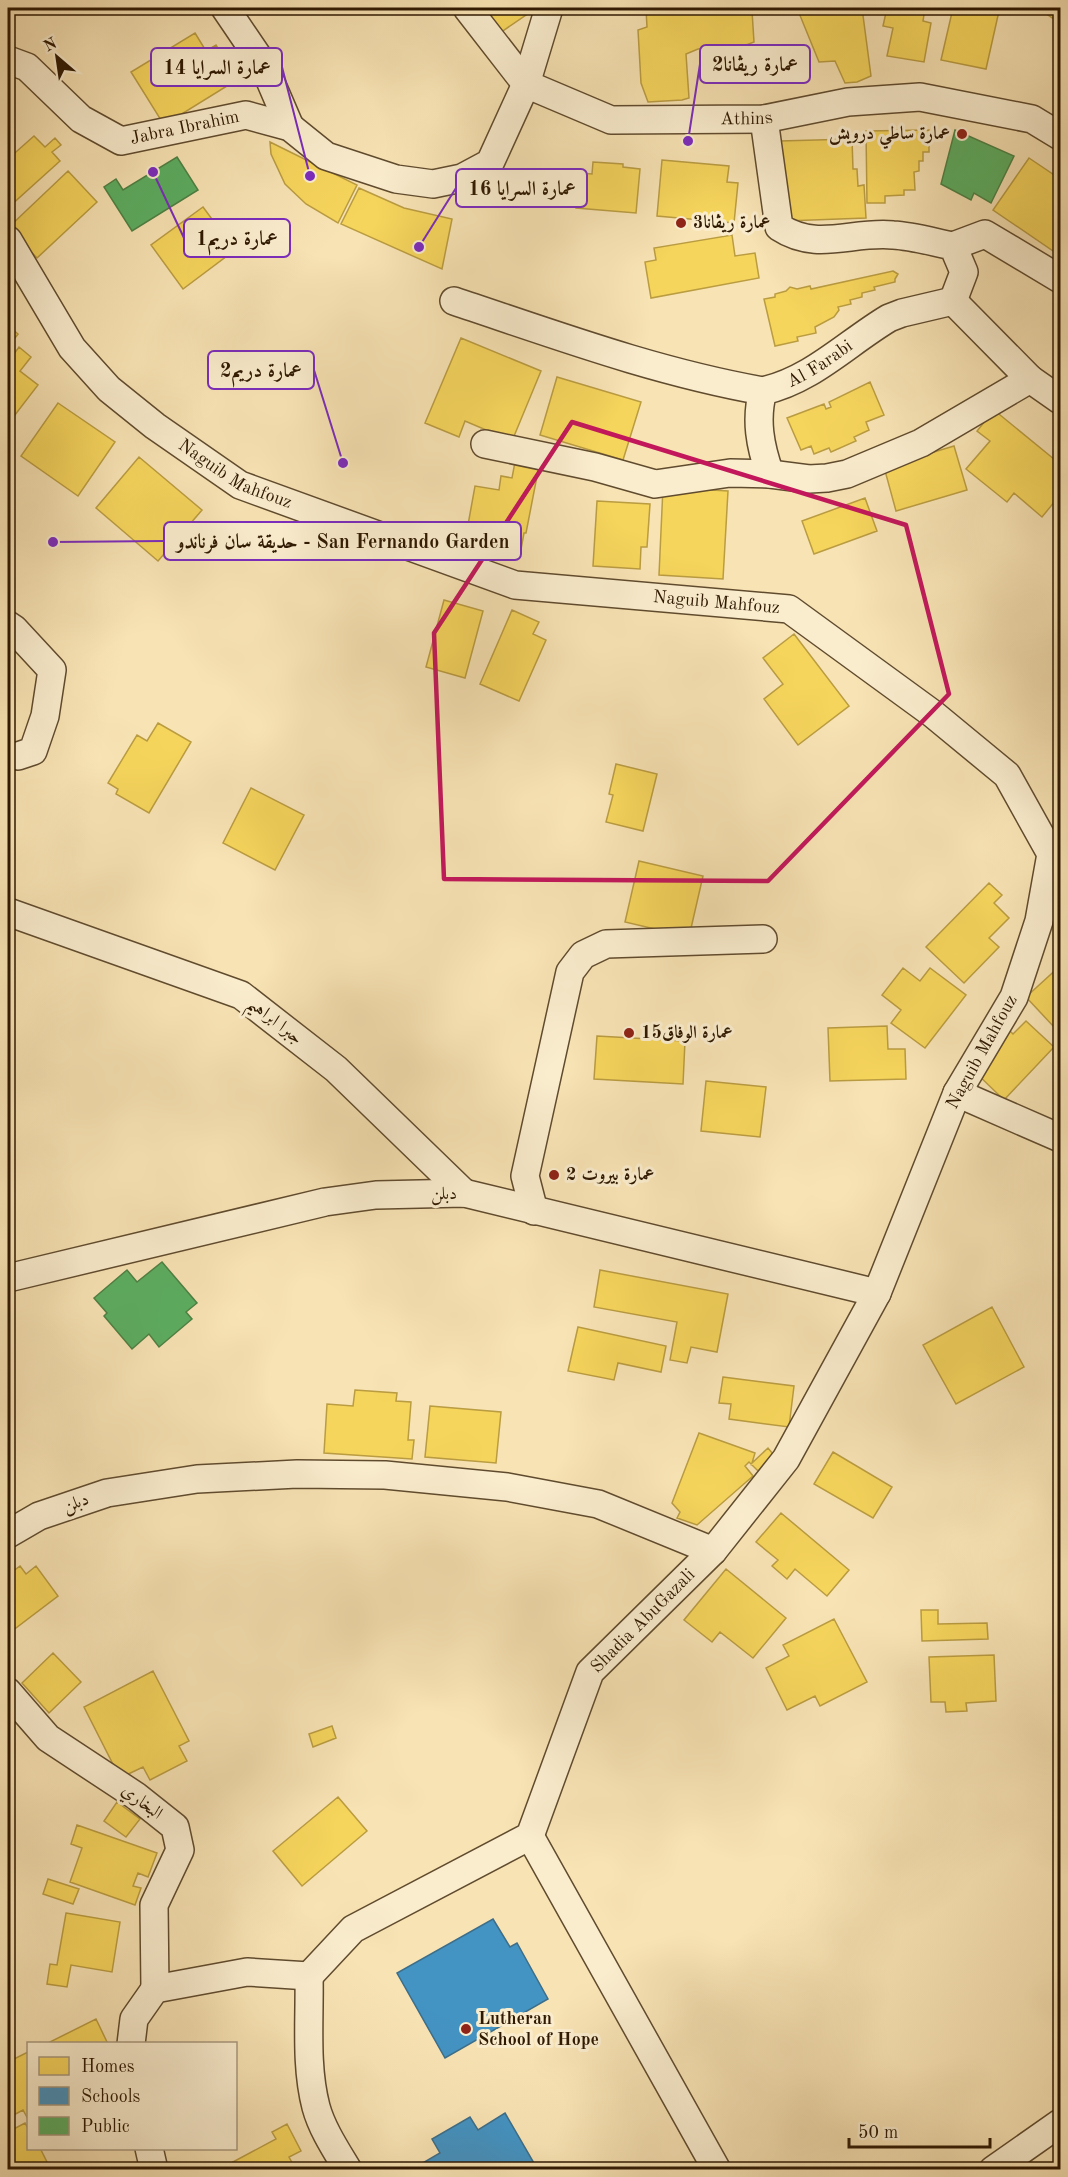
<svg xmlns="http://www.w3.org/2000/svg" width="1068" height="2177" font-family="'Old Standard TT',Amiri,serif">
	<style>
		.homes { fill: #f6d55c; stroke: #ba9c41; stroke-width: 1.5 }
		.schools { fill: #4393c3; stroke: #3d6e89; stroke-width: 1.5 }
		.public { fill: #5aae61; stroke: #4d8144; stroke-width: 1.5 }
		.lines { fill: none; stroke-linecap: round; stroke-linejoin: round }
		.minor-casing { stroke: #604b2e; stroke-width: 30 }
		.minor { stroke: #faedce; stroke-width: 27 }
		.marked { fill: none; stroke: #c2185b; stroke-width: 4.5; stroke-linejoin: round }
		.poi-dot { fill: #8f2418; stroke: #faedce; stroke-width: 2 }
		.labels { text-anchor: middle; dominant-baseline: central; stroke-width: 6; stroke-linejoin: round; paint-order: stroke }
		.street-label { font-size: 18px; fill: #2e1801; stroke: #faedce }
		.poi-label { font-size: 18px; font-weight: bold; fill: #2e1801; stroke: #faedce; text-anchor: start }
		.leader { fill: none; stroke: #7b2cbf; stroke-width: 2 }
		.callout-dot { fill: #7b2cbf; stroke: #faedce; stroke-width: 2 }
		.callout { fill: #faedce; stroke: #7b2cbf; stroke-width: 2 }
		.callout-label { font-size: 20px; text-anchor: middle; font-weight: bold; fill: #2e1801 }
	</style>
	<rect width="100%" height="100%" fill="#f8e3b4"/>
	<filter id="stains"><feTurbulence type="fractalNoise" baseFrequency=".00333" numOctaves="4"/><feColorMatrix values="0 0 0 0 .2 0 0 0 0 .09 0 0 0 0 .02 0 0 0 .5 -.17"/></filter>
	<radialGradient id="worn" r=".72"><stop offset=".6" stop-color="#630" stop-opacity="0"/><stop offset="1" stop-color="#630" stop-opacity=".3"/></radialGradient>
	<path class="homes" d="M 479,8 L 521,8 L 526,15 L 497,35 Z
		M 651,8 L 679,8 L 680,10 L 712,9 L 699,14 L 752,11 L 754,42 L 741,47 L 698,49 L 686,54 L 689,98 L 682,100 L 648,102 L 641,83 L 638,30 L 647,27 L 646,9 Z
		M 797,8 L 862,8 L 871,76 L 857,82 L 845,83 L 835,61 L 819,62 Z
		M 887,8 L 925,8 L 923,21 L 931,23 L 924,62 L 887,56 L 893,28 L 883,26 Z
		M 953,8 L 984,8 L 999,11 L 986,69 L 941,60 Z
		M 1054,8 L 1060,8 L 1060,23 L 1048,15 Z
		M 195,33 L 206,51 L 216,45 L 222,55 L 212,62 L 227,86 L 164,125 L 131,72 Z
		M 929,130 L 929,152 L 923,152 L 923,161 L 919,161 L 919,171 L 914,172 L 915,190 L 904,190 L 904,195 L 885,196 L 885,203 L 867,203 L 866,131 Z
		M 34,136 L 45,147 L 55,138 L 61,145 L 52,152 L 60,161 L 10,206 L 8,203 L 8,159 Z
		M 852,139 L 853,169 L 857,169 L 858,186 L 864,185 L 866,218 L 785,221 L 780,141 Z
		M 270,142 L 357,185 L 338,223 L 306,204 L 285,184 L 271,154 Z
		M 1029,158 L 1060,179 L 1059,255 L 993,210 Z
		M 662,160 L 729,166 L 727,182 L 738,183 L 734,223 L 657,216 Z
		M 593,162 L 623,164 L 623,167 L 640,169 L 636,213 L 576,208 L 579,173 L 592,174 Z
		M 68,171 L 97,202 L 37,258 L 8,228 Z
		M 359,188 L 404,208 L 452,219 L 442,269 L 341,224 Z
		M 203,207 L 235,250 L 183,289 L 151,245 Z
		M 732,235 L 735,256 L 755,253 L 759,278 L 651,298 L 645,262 L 656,260 L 654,248 Z
		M 893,271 L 898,274 L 895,279 L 895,282 L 874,287 L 875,290 L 862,293 L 862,297 L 850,300 L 851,304 L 838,307 L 839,310 L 834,317 L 815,327 L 816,333 L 797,337 L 798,341 L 775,346 L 764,299 L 775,297 L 775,294 L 786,291 L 790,287 L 797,289 L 810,286 L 811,289 Z
		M 10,327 L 18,334 L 8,347 L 8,330 Z
		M 461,338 L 541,371 L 512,441 L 465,421 L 459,437 L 425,423 Z
		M 19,347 L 31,357 L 20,371 L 38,385 L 8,424 L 8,362 Z
		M 557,377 L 641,402 L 623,460 L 540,435 Z
		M 870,382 L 884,415 L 866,422 L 869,430 L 854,437 L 856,441 L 831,452 L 829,448 L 814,454 L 811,446 L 801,450 L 787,418 L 824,404 L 826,409 L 831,407 L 829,402 Z
		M 58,403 L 115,442 L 78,496 L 21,456 Z
		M 994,410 L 1060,464 L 1060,495 L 1042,517 L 1014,493 L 1007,502 L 966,469 L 990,441 L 977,431 Z
		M 954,446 L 967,490 L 896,511 L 884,467 Z
		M 139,457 L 202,510 L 158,561 L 96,508 Z
		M 515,462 L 539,466 L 526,533 L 524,533 L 520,555 L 490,550 L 492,540 L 466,536 L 475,486 L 499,490 L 501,476 L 512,478 Z
		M 663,487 L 728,491 L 723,579 L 659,575 Z
		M 865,498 L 877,531 L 814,554 L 802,521 Z
		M 597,501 L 650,504 L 647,547 L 641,547 L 640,569 L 593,566 Z
		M 444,600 L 483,611 L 465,678 L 426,667 Z
		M 512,610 L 539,622 L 533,634 L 546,640 L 519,701 L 480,684 Z
		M 794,634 L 849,706 L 798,745 L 764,699 L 783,684 L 763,658 Z
		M 158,723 L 191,742 L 149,813 L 116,794 L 118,789 L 108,783 L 137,735 L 147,741 Z
		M 616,764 L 657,774 L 643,831 L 606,822 L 613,795 L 609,794 Z
		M 251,788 L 304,815 L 275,870 L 223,843 Z
		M 639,861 L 703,876 L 689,937 L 625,922 Z
		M 989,883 L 1002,895 L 994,903 L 1009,918 L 989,938 L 999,947 L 964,983 L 926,947 Z
		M 1060,966 L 1060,1021 L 1054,1027 L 1026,997 Z
		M 903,968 L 920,981 L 930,968 L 966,995 L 925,1048 L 891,1023 L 901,1010 L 882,995 Z
		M 1026,1021 L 1054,1047 L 1004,1100 L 972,1069 L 1009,1030 L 1013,1034 Z
		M 887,1026 L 888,1049 L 905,1049 L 906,1079 L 830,1081 L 828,1028 Z
		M 597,1036 L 685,1041 L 683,1084 L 594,1079 Z
		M 706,1081 L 766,1087 L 760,1137 L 701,1131 Z
		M 600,1270 L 728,1294 L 717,1352 L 691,1347 L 687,1363 L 670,1360 L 677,1322 L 594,1307 Z
		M 992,1307 L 1024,1367 L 956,1404 L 923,1345 Z
		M 578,1327 L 666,1346 L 661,1372 L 618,1363 L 614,1380 L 568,1371 Z
		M 723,1377 L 794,1386 L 789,1427 L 729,1419 L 731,1404 L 719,1403 Z
		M 355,1390 L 397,1393 L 396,1401 L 411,1402 L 408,1440 L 414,1440 L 412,1459 L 324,1453 L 327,1404 L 353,1406 Z
		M 430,1406 L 501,1412 L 496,1463 L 425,1457 Z
		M 699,1433 L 755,1453 L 752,1463 L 768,1448 L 778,1460 L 763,1473 L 757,1470 L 749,1462 L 745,1466 L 753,1476 L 697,1525 L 677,1518 L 680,1512 L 672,1503 Z
		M 833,1452 L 892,1487 L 873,1518 L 814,1484 Z
		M 781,1513 L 849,1570 L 827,1596 L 795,1569 L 787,1579 L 772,1566 L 778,1560 L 756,1542 Z
		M 20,1566 L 26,1574 L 36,1566 L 58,1596 L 8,1634 L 8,1586 L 13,1582 L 8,1575 Z
		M 726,1569 L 786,1618 L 753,1658 L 720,1632 L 712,1642 L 684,1620 Z
		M 921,1610 L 938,1610 L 938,1624 L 987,1623 L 988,1639 L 922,1641 Z
		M 834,1619 L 867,1682 L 820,1706 L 815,1696 L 787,1710 L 766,1668 L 789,1656 L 783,1645 Z
		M 53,1653 L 81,1682 L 49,1713 L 22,1683 Z
		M 994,1655 L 996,1701 L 966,1703 L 967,1711 L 946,1712 L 945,1702 L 931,1702 L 929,1657 Z
		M 153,1671 L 189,1741 L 179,1746 L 187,1761 L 150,1780 L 143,1767 L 120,1778 L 84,1707 Z
		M 332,1726 L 336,1738 L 313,1747 L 309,1734 Z
		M 338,1797 L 367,1831 L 302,1886 L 273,1851 Z
		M 117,1802 L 140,1819 L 126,1837 L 104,1821 Z
		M 77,1825 L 157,1853 L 148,1877 L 138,1873 L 133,1886 L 141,1888 L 135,1905 L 70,1882 L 82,1848 L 71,1844 Z
		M 48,1879 L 79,1889 L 73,1904 L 43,1894 Z
		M 66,1913 L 120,1922 L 112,1972 L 71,1965 L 67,1987 L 47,1984 L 50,1964 L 57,1965 Z
		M 96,2019 L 108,2044 L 46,2044 Z
		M 28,2052 L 28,2119 L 23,2110 L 8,2118 L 8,2062 Z
		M 25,2123 L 28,2128 L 28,2148 L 40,2148 L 51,2170 L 8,2170 L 8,2132 Z
		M 287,2124 L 301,2151 L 289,2157 L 296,2170 L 218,2170 L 276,2139 L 272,2132 Z"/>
	<path class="schools" d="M 493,1919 L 510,1947 L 517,1943 L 548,1999 L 445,2058 L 397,1973 Z
		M 505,2113 L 538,2170 L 415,2170 L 414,2168 L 440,2153 L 432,2139 L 470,2117 L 478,2130 Z"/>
	<path class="public" d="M 955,130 L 1014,156 L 991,203 L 974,193 L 971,200 L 941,184 Z
		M 177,157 L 198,190 L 132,231 L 104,187 L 116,179 L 123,190 Z
		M 162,1262 L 197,1303 L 186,1312 L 192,1319 L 159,1347 L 149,1334 L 132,1349 L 104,1316 L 107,1313 L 94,1298 L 127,1270 L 137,1282 Z"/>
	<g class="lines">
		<defs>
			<g id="minor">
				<path d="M 225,8 L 263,64 L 290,127"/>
				<path id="s1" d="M 467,8 L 526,84 L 611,120 L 764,119 L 848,102 L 920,97 L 1032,119 L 1060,136"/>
				<path id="s2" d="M 8,60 L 27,67 L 81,119 L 121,141 L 246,115 L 290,127 L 326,156 L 396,179 L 433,184 L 462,178 L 490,163 L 526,84 L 549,8"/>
				<path d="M 764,119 L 779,227 C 817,252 851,231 893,235 C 912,236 933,242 953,246 L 964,272 L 953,301"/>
				<path id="s3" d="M 8,240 L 72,348 L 109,389 L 155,426 L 240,485 L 515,585 L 789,609 L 933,714 L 1007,775 L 1051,854 L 1039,921 L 1014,997 L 957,1093 L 877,1293 L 786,1459 L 713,1551 L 590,1672 L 530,1836 L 353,1929 L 309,1976"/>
				<path d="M 953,246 L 985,234 L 1060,279"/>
				<path d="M 454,301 C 556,335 656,372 763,391"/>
				<path d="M 953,301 L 1030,379 L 1060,400"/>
				<path d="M 485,444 L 595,467 L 655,484 L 730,473 L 770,474 L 809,479 L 827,478 L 847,474 L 921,443 L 1030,379"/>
				<path id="s4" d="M 770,474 C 760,446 755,419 763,391 C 812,380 847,343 889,318 L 902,313 L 953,301"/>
				<path d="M 8,625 L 14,629 L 52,670 L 45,716 L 33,751 L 18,756"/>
				<path d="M 8,912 L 241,995 L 336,1069 L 464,1193"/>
				<path d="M 957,1093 L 1060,1138"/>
				<path d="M 534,1211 L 525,1176 L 570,972 L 583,955 L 606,944 L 763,939"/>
				<path d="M 8,1278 L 325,1202 L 376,1195 L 464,1193 L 877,1293"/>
				<path d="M 8,1534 L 39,1516 L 107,1493 L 197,1479 L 297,1474 L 385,1475 L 507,1487 L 598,1504 L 713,1551"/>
				<path d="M 8,1692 L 48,1738 L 136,1796 L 175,1827 L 180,1850 L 154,1905 L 155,1989"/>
				<path d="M 530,1836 L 717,2170"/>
				<path d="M 309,1976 C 310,2019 305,2065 316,2107 C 322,2129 336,2150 348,2170"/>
				<path d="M 131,2044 L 134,2019 L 155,1989 L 247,1972 L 309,1976"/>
				<path d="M 149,2148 L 154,2170"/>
				<path d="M 993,2170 L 1060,2123"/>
			</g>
		</defs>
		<use href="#minor" class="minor-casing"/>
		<use href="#minor" class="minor"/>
	</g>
	<path class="marked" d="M 572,422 L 906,525 L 949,694 L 768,881 L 444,879 L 434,633 Z"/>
	<g class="poi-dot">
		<circle cx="962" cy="134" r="6"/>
		<circle cx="681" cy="223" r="6"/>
		<circle cx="629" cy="1033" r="6"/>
		<circle cx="554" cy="1175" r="6"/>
		<circle cx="466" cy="2029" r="6"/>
	</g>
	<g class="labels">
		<g class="street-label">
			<text stroke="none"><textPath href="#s1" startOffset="324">Athins</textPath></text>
			<text stroke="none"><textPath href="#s2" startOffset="206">Jabra Ibrahim</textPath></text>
			<text stroke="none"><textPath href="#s4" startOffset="148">Al Farabi</textPath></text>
			<text stroke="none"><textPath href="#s3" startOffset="334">Naguib Mahfouz</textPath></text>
			<text stroke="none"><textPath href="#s3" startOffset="838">Naguib Mahfouz</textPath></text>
			<text transform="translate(275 1021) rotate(38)">جبرا ابراهيم</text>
			<text transform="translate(982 1052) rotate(-61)">Naguib Mahfouz</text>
			<text transform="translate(444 1194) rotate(-1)">دبلن</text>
			<text transform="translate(76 1503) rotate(-19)">دبلن</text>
			<text transform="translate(643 1621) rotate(-45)">Shadia AbuGazali</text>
			<text transform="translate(142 1802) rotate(37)">البخاري</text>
		</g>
		<g class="poi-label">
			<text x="950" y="134" text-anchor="end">عمارة ساطي درويش</text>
			<text x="693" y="223">عمارة ريڤانا3</text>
			<text x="641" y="1033">عمارة الوفاق15</text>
			<text x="566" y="1175">عمارة بيروت 2</text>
			<text x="478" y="2019">Lutheran<tspan x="478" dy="21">School of Hope</tspan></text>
		</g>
	</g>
	<path class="leader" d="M688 141L700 64M310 176L282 67M419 247L456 188M153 172L184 238M343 463L314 370M53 542L164 541"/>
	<g class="callout-dot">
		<circle cx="688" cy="141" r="6"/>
		<circle cx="310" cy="176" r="6"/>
		<circle cx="419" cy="247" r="6"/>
		<circle cx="153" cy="172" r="6"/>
		<circle cx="343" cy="463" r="6"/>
		<circle cx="53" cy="542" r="6"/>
	</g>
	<g class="callout">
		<rect x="700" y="45" width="110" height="38" rx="6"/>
		<rect x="151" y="48" width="131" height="38" rx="6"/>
		<rect x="456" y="169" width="131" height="38" rx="6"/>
		<rect x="184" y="219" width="106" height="38" rx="6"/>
		<rect x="208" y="351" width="106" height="38" rx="6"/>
		<rect x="164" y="522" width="357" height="38" rx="6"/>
	</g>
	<g class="callout-label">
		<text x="755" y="71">عمارة ريڤانا2</text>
		<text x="217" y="74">عمارة السرايا 14</text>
		<text x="522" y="195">عمارة السرايا 16</text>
		<text x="237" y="245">عمارة دريم1</text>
		<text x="261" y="377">عمارة دريم2</text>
		<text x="343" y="548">حديقة سان فرناندو - San Fernando Garden</text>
	</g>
	<rect width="1068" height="2177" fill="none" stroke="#f8e3b4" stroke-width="30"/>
	<rect x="9" y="9" width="1050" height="2159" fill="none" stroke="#2e1801" stroke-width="3"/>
	<rect x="15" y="15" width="1038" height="2147" fill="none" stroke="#2e1801" stroke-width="1.5"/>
	<rect x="27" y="2042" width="210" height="108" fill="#faedce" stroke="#a8987c" stroke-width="1.5"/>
	<rect x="39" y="2057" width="30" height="18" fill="#f6d55c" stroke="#a8987c" stroke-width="1.5"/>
	<text x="81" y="2072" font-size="18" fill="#2e1801">Homes</text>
	<rect x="39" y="2087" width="30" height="18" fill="#4393c3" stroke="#a8987c" stroke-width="1.5"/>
	<text x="81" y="2102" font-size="18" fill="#2e1801">Schools</text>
	<rect x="39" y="2117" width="30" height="18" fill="#5aae61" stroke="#a8987c" stroke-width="1.5"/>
	<text x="81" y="2132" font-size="18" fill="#2e1801">Public</text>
	<g transform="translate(57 57) rotate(331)" stroke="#faedce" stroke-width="4.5" paint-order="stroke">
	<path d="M0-4.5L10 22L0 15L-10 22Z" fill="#2e1801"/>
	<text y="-9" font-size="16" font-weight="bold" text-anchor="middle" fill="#2e1801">N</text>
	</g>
	<path d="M849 2138v9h141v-9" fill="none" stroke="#2e1801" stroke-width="3"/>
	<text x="858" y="2138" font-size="18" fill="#2e1801" stroke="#faedce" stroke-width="4.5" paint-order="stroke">50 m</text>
	<rect width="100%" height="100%" filter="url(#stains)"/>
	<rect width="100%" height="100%" fill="url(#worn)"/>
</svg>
